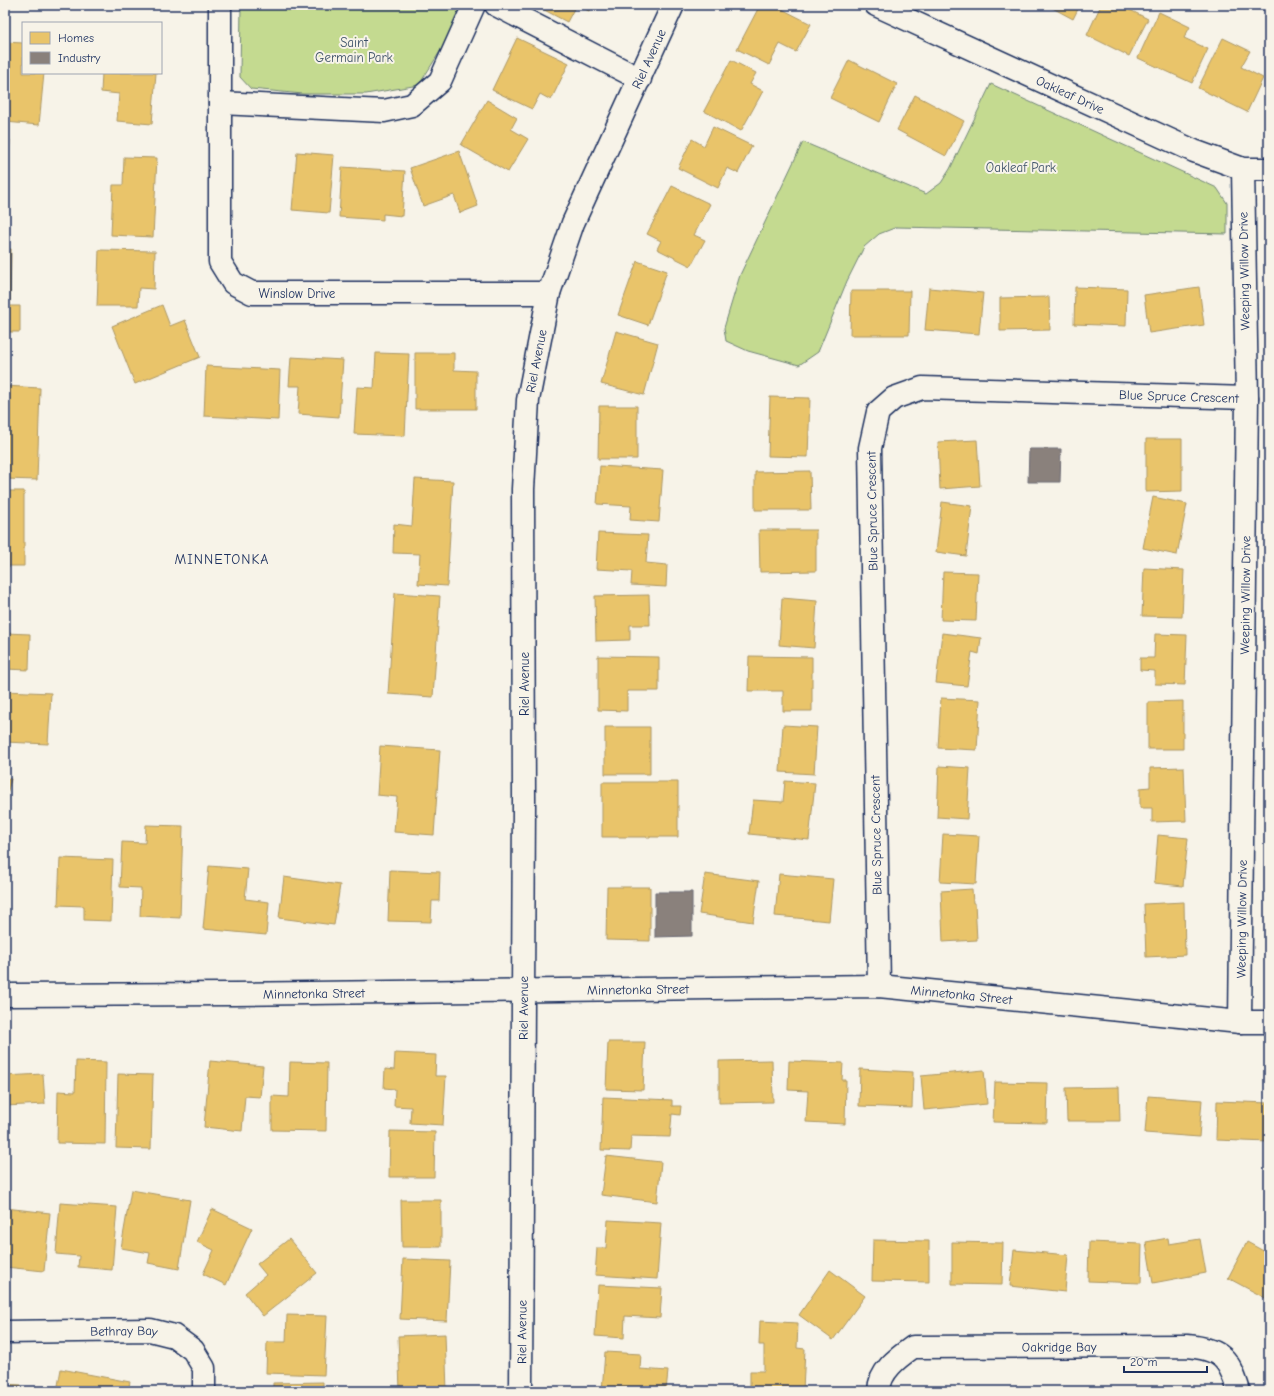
<svg xmlns="http://www.w3.org/2000/svg" width="1274" height="1396" font-family="'Comic Neue',sans-serif">
	<style>
		.green { fill: #c4da90; stroke: #708477 }
		.homes { fill: #e9c46a; stroke: #ab9766 }
		.industry { fill: #8a817c; stroke: #696873 }
		.lines { fill: none; stroke-linecap: round; stroke-linejoin: round }
		.minor-casing { stroke: #1b2f5e; stroke-width: 25 }
		.minor { stroke: #f7f3e8; stroke-width: 22 }
		.labels { text-anchor: middle; dominant-baseline: central; stroke-width: 4; stroke-linejoin: round; paint-order: stroke }
		.park-label { font-size: 13px; fill: #3d5168; stroke: #f7f3e8 }
		.street-label { font-size: 13px; fill: #1b2f5e; stroke: #f7f3e8 }
		.neighbourhood-label { font-size: 14px; letter-spacing: 1px; fill: #1b2f5e; stroke: #f7f3e8 }
	</style>
	<rect width="100%" height="100%" fill="#f7f3e8"/>
	<filter id="ink" filterUnits="userSpaceOnUse"><feTurbulence type="fractalNoise" baseFrequency=".025" numOctaves="2"/><feDisplacementMap in="SourceGraphic" scale="8" xChannelSelector="R" yChannelSelector="G"/><feConvolveMatrix kernelMatrix="1 2 1 2 8 2 1 2 1" color-interpolation-filters="sRGB"/></filter>
	<g filter="url(#ink)">
		<path class="green" d="M 241,5 L 469,5 L 419,85 L 366,94 L 303,94 L 251,89 L 240,77 Z
			M 991,84 L 1217,188 L 1227,203 L 1227,234 L 897,227 L 879,234 L 864,247 L 847,281 L 818,352 L 799,365 L 748,351 L 726,341 L 724,328 L 740,275 L 803,142 L 926,194 L 941,183 L 950,169 Z"/>
		<path class="homes" d="M 535,5 L 576,5 L 567,22 Z
			M 577,5 L 592,5 L 589,11 Z
			M 760,5 L 774,5 L 811,24 L 796,52 L 780,44 L 769,65 L 737,49 Z
			M 1047,5 L 1080,5 L 1073,19 Z
			M 1101,5 L 1120,5 L 1148,19 L 1129,56 L 1087,35 Z
			M 1159,12 L 1190,27 L 1184,38 L 1208,49 L 1192,83 L 1138,58 Z
			M 517,38 L 569,63 L 551,100 L 540,94 L 532,109 L 492,90 Z
			M 1223,38 L 1250,51 L 1241,67 L 1263,78 L 1247,112 L 1198,88 Z
			M 5,42 L 23,43 L 23,73 L 44,73 L 39,125 L 5,122 Z
			M 731,60 L 756,73 L 750,84 L 763,91 L 741,131 L 704,111 Z
			M 849,60 L 897,84 L 879,122 L 830,98 Z
			M 102,73 L 156,73 L 152,124 L 117,121 L 119,94 L 101,92 Z
			M 915,95 L 964,121 L 946,156 L 897,130 Z
			M 487,100 L 517,118 L 511,129 L 528,139 L 508,172 L 461,145 Z
			M 713,127 L 752,146 L 738,173 L 727,168 L 718,188 L 678,168 L 692,139 L 704,146 Z
			M 5,139 L 10,140 L 6,203 L 5,203 Z
			M 459,151 L 478,206 L 460,213 L 454,195 L 423,206 L 410,168 Z
			M 297,152 L 334,155 L 329,213 L 292,210 Z
			M 124,157 L 157,158 L 153,237 L 111,235 L 113,185 L 123,185 Z
			M 342,167 L 405,171 L 402,216 L 383,214 L 383,220 L 339,217 Z
			M 672,186 L 710,204 L 694,235 L 705,240 L 691,266 L 657,249 L 661,241 L 647,234 Z
			M 5,249 L 11,249 L 10,306 L 20,306 L 20,332 L 5,332 Z
			M 99,250 L 155,251 L 154,289 L 139,288 L 138,306 L 97,306 Z
			M 637,261 L 667,271 L 648,325 L 618,315 Z
			M 1075,287 L 1127,289 L 1126,326 L 1074,324 Z
			M 1199,287 L 1204,325 L 1149,333 L 1144,295 Z
			M 929,288 L 983,293 L 979,334 L 925,330 Z
			M 851,291 L 910,291 L 909,335 L 850,335 Z
			M 1049,297 L 1050,330 L 1000,331 L 1000,298 Z
			M 162,305 L 170,326 L 185,320 L 200,357 L 135,384 L 112,326 Z
			M 616,331 L 658,343 L 644,395 L 601,384 Z
			M 376,353 L 409,354 L 405,436 L 354,434 L 357,387 L 374,388 Z
			M 415,353 L 454,353 L 454,370 L 476,371 L 476,409 L 415,409 Z
			M 291,357 L 343,360 L 339,417 L 298,414 L 300,386 L 289,386 Z
			M 206,366 L 280,370 L 278,420 L 204,416 Z
			M 5,386 L 40,388 L 37,480 L 5,479 Z
			M 770,397 L 810,398 L 808,457 L 768,456 Z
			M 599,406 L 637,406 L 637,459 L 598,459 Z
			M 1146,439 L 1182,439 L 1182,491 L 1146,492 Z
			M 977,440 L 980,486 L 940,489 L 938,442 Z
			M 600,466 L 663,470 L 659,522 L 630,520 L 631,506 L 597,504 Z
			M 810,471 L 811,510 L 755,510 L 755,472 Z
			M 415,479 L 453,481 L 447,586 L 418,584 L 420,554 L 393,553 L 394,524 L 412,526 Z
			M 5,491 L 24,491 L 24,566 L 5,566 Z
			M 1153,497 L 1187,504 L 1177,555 L 1143,548 Z
			M 942,502 L 972,506 L 966,556 L 936,552 Z
			M 759,530 L 816,530 L 816,571 L 760,572 Z
			M 598,533 L 648,535 L 646,563 L 667,565 L 666,587 L 631,585 L 632,571 L 596,569 Z
			M 1144,568 L 1184,570 L 1182,617 L 1142,616 Z
			M 943,572 L 978,573 L 976,621 L 941,620 Z
			M 395,593 L 440,596 L 433,697 L 388,694 Z
			M 649,595 L 650,625 L 630,625 L 630,640 L 596,641 L 595,596 Z
			M 782,598 L 817,601 L 814,648 L 779,645 Z
			M 5,633 L 30,634 L 29,670 L 5,669 Z
			M 942,633 L 981,638 L 979,654 L 972,652 L 967,686 L 936,683 Z
			M 1155,634 L 1187,635 L 1185,685 L 1155,684 L 1155,671 L 1140,670 L 1140,658 L 1154,658 Z
			M 598,656 L 659,657 L 659,691 L 627,691 L 627,711 L 598,710 Z
			M 749,656 L 812,657 L 812,711 L 783,711 L 783,691 L 748,691 Z
			M 5,691 L 51,693 L 48,744 L 5,742 Z
			M 941,698 L 980,700 L 977,750 L 938,748 Z
			M 1183,701 L 1183,749 L 1148,749 L 1148,702 Z
			M 783,725 L 817,727 L 814,774 L 780,772 Z
			M 605,727 L 650,727 L 650,774 L 605,774 Z
			M 380,746 L 440,750 L 434,835 L 394,832 L 397,797 L 377,795 Z
			M 939,766 L 970,768 L 967,819 L 937,817 Z
			M 1184,767 L 1186,821 L 1152,822 L 1152,808 L 1140,808 L 1140,788 L 1150,787 L 1150,768 Z
			M 5,778 L 11,779 L 5,801 Z
			M 785,781 L 815,783 L 809,840 L 749,834 L 753,800 L 783,802 Z
			M 602,782 L 678,782 L 678,837 L 602,837 Z
			M 146,825 L 183,826 L 180,918 L 140,916 L 141,888 L 120,887 L 122,842 L 145,843 Z
			M 943,834 L 979,836 L 976,884 L 940,882 Z
			M 1158,835 L 1188,838 L 1183,886 L 1154,883 Z
			M 60,858 L 113,860 L 111,921 L 84,920 L 84,906 L 58,905 Z
			M 209,866 L 248,869 L 245,899 L 269,902 L 266,935 L 203,929 Z
			M 390,870 L 440,872 L 439,901 L 432,901 L 431,922 L 388,921 Z
			M 705,874 L 759,881 L 753,922 L 699,914 Z
			M 779,874 L 833,879 L 829,921 L 775,916 Z
			M 284,877 L 340,885 L 334,925 L 279,918 Z
			M 607,887 L 650,887 L 650,941 L 606,940 Z
			M 972,889 L 973,903 L 975,903 L 977,940 L 943,942 L 941,891 Z
			M 1184,902 L 1185,955 L 1146,957 L 1144,904 Z
			M 608,1042 L 645,1042 L 643,1090 L 606,1089 Z
			M 395,1053 L 436,1055 L 435,1076 L 446,1076 L 443,1125 L 410,1123 L 411,1107 L 394,1106 L 395,1089 L 384,1088 L 385,1069 L 394,1070 Z
			M 772,1060 L 773,1102 L 719,1103 L 719,1061 Z
			M 76,1061 L 106,1062 L 105,1144 L 57,1143 L 58,1091 L 75,1092 Z
			M 210,1061 L 263,1066 L 260,1097 L 245,1096 L 242,1131 L 204,1127 Z
			M 789,1061 L 843,1063 L 842,1080 L 846,1080 L 845,1124 L 806,1122 L 808,1091 L 788,1090 Z
			M 290,1062 L 327,1063 L 326,1131 L 272,1130 L 272,1096 L 289,1097 Z
			M 860,1069 L 913,1072 L 912,1108 L 859,1106 Z
			M 984,1070 L 987,1104 L 924,1110 L 921,1076 Z
			M 43,1074 L 45,1104 L 5,1106 L 5,1076 Z
			M 118,1074 L 153,1075 L 151,1149 L 116,1148 Z
			M 995,1082 L 1048,1083 L 1047,1123 L 993,1122 Z
			M 1119,1087 L 1120,1121 L 1067,1121 L 1066,1088 Z
			M 1148,1096 L 1202,1100 L 1199,1137 L 1145,1133 Z
			M 603,1097 L 672,1100 L 672,1106 L 681,1106 L 680,1115 L 672,1114 L 670,1137 L 631,1136 L 630,1151 L 601,1150 Z
			M 1217,1101 L 1269,1103 L 1269,1142 L 1216,1140 Z
			M 390,1131 L 435,1132 L 434,1177 L 389,1177 Z
			M 606,1156 L 661,1162 L 657,1202 L 601,1195 Z
			M 131,1190 L 190,1200 L 179,1269 L 148,1263 L 150,1253 L 121,1248 Z
			M 401,1200 L 441,1200 L 441,1247 L 402,1247 Z
			M 60,1203 L 117,1207 L 112,1270 L 78,1267 L 79,1256 L 56,1254 Z
			M 5,1208 L 50,1213 L 44,1271 L 5,1267 Z
			M 212,1209 L 252,1228 L 226,1285 L 203,1274 L 214,1250 L 197,1242 Z
			M 608,1220 L 661,1223 L 657,1279 L 595,1275 L 597,1248 L 606,1248 Z
			M 1168,1238 L 1169,1244 L 1200,1239 L 1206,1273 L 1153,1283 L 1146,1242 Z
			M 289,1239 L 317,1273 L 263,1316 L 245,1293 L 266,1275 L 257,1264 Z
			M 873,1240 L 929,1241 L 929,1282 L 872,1281 Z
			M 952,1242 L 1003,1243 L 1002,1285 L 952,1284 Z
			M 1089,1242 L 1142,1244 L 1141,1283 L 1088,1281 Z
			M 1247,1242 L 1269,1254 L 1269,1300 L 1228,1278 Z
			M 1014,1250 L 1068,1255 L 1065,1292 L 1010,1286 Z
			M 403,1259 L 450,1261 L 447,1321 L 400,1319 Z
			M 830,1270 L 865,1296 L 833,1340 L 799,1315 Z
			M 598,1285 L 662,1288 L 660,1318 L 625,1316 L 624,1338 L 595,1336 Z
			M 287,1315 L 327,1316 L 324,1375 L 266,1373 L 267,1342 L 286,1342 Z
			M 760,1321 L 798,1323 L 797,1348 L 805,1349 L 803,1391 L 750,1391 L 750,1371 L 764,1371 L 764,1345 L 759,1345 Z
			M 445,1334 L 447,1391 L 400,1391 L 398,1336 Z
			M 605,1352 L 641,1354 L 640,1369 L 668,1371 L 666,1391 L 602,1391 Z
			M 61,1369 L 130,1382 L 128,1391 L 57,1391 Z
			M 323,1382 L 323,1391 L 273,1391 L 273,1383 Z
			M 5,1384 L 21,1385 L 20,1391 L 5,1391 Z
			M 1151,1387 L 1172,1387 L 1172,1391 L 1130,1391 L 1151,1389 Z"/>
		<path class="industry" d="M 1029,449 L 1061,449 L 1060,482 L 1028,482 Z
			M 655,892 L 692,892 L 692,936 L 655,937 Z"/>
		<g class="lines">
			<defs>
				<g id="minor">
					<path id="s1" d="M 220,5 L 220,262 L 233,283 L 252,293 L 549,293"/>
					<path d="M 496,5 L 640,79"/>
					<path id="s2" d="M 876,5 L 1194,151 L 1243,169 L 1269,169"/>
					<path d="M 220,103 L 384,111 L 412,105 L 440,81 L 474,5"/>
					<path id="s3" d="M 879,986 L 870,448 L 878,412 L 894,398 L 922,388 L 1247,398"/>
					<path id="s4" d="M 5,995 L 234,994 L 879,986 L 1240,1022 L 1269,1022"/>
					<path id="s5" d="M 1240,1022 L 1247,398 L 1243,169"/>
					<path id="s6" d="M 5,1332 L 150,1330 L 174,1336 L 193,1350 L 204,1368 L 204,1391"/>
					<path id="s7" d="M 521,1391 L 524,801 L 523,489 L 528,400 L 549,293 L 573,223 L 673,5"/>
					<path id="s8" d="M 879,1391 C 879,1371 899,1357 913,1347 L 1187,1346 C 1222,1349 1229,1359 1239,1391"/>
				</g>
			</defs>
			<use href="#minor" class="minor-casing"/>
			<use href="#minor" class="minor"/>
		</g>
	</g>
	<g class="labels">
		<g class="park-label">
			<text x="354" y="42">Saint<tspan x="354" dy="15">Germain Park</tspan></text>
			<text x="1021" y="167">Oakleaf Park</text>
		</g>
		<g class="street-label">
			<text stroke="none"><textPath href="#s7" startOffset="1355">Riel Avenue</textPath></text>
			<text stroke="none"><textPath href="#s2" startOffset="214">Oakleaf Drive</textPath></text>
			<text transform="translate(1244 271) rotate(-91)">Weeping Willow Drive</text>
			<text stroke="none"><textPath href="#s1" startOffset="348">Winslow Drive</textPath></text>
			<text stroke="none"><textPath href="#s7" startOffset="1031">Riel Avenue</textPath></text>
			<text stroke="none"><textPath href="#s3" startOffset="883">Blue Spruce Crescent</textPath></text>
			<text transform="translate(872 511) rotate(-91)">Blue Spruce Crescent</text>
			<text stroke="none"><textPath href="#s5" startOffset="427">Weeping Willow Drive</textPath></text>
			<text transform="translate(524 684) rotate(-90)">Riel Avenue</text>
			<text transform="translate(876 835) rotate(-91)">Blue Spruce Crescent</text>
			<text stroke="none"><textPath href="#s5" startOffset="103">Weeping Willow Drive</textPath></text>
			<text stroke="none"><textPath href="#s4" startOffset="633">Minnetonka Street</textPath></text>
			<text stroke="none"><textPath href="#s4" startOffset="309">Minnetonka Street</textPath></text>
			<text stroke="none"><textPath href="#s4" startOffset="957">Minnetonka Street</textPath></text>
			<text stroke="none"><textPath href="#s7" startOffset="383">Riel Avenue</textPath></text>
			<text stroke="none"><textPath href="#s6" startOffset="119">Bethray Bay</textPath></text>
			<text stroke="none"><textPath href="#s7" startOffset="59">Riel Avenue</textPath></text>
			<text stroke="none"><textPath href="#s8" startOffset="204">Oakridge Bay</textPath></text>
		</g>
		<g class="neighbourhood-label">
			<text x="222" y="559">MINNETONKA</text>
		</g>
	</g>
	<rect width="1274" height="1396" fill="none" stroke="#f7f3e8" stroke-width="20"/>
	<rect x="10" y="10" width="1254" height="1376" fill="none" stroke="#1b2f5e" stroke-width="1.5" filter="url(#ink)"/>
	<rect x="22" y="22" width="140" height="52" fill="#f7f3e8" stroke="#9fa5b1"/>
	<rect x="30" y="32" width="20" height="12" fill="#e9c46a" stroke="#9fa5b1"/>
	<text x="58" y="42" font-size="12" fill="#1b2f5e">Homes</text>
	<rect x="30" y="52" width="20" height="12" fill="#8a817c" stroke="#9fa5b1"/>
	<text x="58" y="62" font-size="12" fill="#1b2f5e">Industry</text>
	<path d="M1124 1366v6h83v-6" fill="none" stroke="#1b2f5e" stroke-width="2"/>
	<text x="1130" y="1366" font-size="12" fill="#1b2f5e" stroke="#f7f3e8" stroke-width="3" paint-order="stroke">20 m</text>
</svg>
